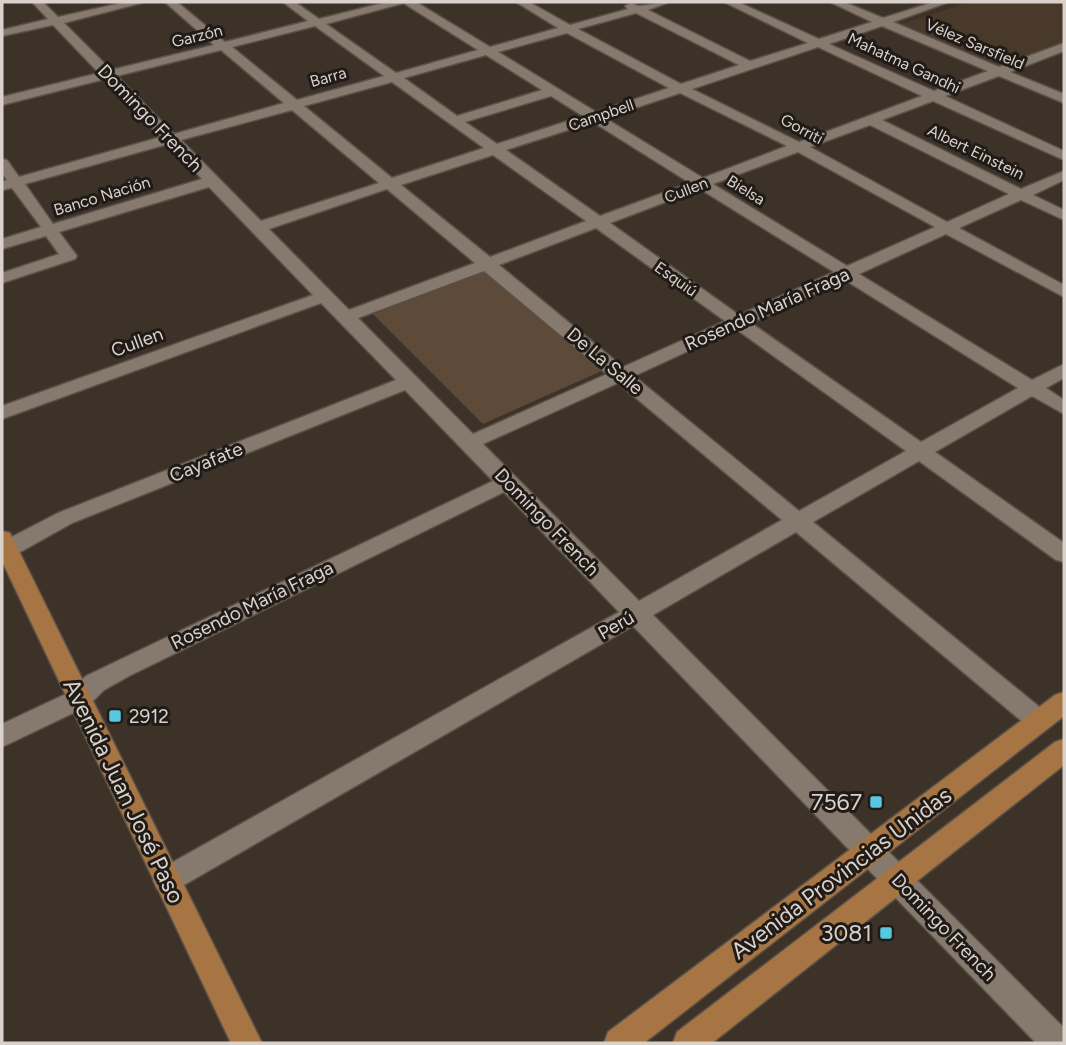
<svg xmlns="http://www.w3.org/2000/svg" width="1066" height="1045" font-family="Figtree,sans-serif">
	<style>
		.built { fill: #49392b }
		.green { fill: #5d4a39 }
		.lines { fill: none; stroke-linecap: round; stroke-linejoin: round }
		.minor-casing { stroke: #5a5149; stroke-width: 3 }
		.major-casing { stroke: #5a5149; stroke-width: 3 }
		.minor { fill: #86796e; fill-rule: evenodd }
		.major { fill: #a67543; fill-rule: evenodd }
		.poi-dot { fill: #56c9e0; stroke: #201b17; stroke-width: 2.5 }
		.labels { text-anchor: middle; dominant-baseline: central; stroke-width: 6; stroke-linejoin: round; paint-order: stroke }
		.far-street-label { font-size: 16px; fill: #d9d1cb; stroke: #201b17 }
		.street-label { font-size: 19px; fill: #d9d1cb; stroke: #201b17 }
		.poi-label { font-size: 19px; fill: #d9d1cb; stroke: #201b17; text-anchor: start }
		.near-street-label { font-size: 23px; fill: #d9d1cb; stroke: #201b17 }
		.near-poi-label { font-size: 23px; fill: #d9d1cb; stroke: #201b17; text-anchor: end }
	</style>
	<rect width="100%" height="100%" fill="#3d3228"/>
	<path class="built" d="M 969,2 L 1064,2 L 1064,43 L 1003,66 L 902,24 Z"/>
	<path class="green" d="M 487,271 L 606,369 L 483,424 L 373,314 Z"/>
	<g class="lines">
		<defs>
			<path id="minor" d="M 32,2 L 43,2 L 58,17 L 126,2 L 145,2 L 64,23 L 111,70 L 214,45 L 165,2 L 177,2 L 225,42 L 308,21 L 283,2 L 295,2 L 319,19 L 387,2 L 416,2 L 490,47 L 558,28 L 516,2 L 529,2 L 570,25 L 628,9 L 625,6 L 631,3 L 639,6 L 669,2 L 648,10 L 750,61 L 808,43 L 724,2 L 738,2 L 819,39 L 872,22 L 830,2 L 844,2 L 883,18 L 934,2 L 949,2 L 893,22 L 999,67 L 1064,43 L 1064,51 L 1010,72 L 1064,94 L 1064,103 L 999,76 L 945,96 L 1064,151 L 1064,160 L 933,101 L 882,120 L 1021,189 L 1064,171 L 1064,180 L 1033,195 L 1064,210 L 1064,220 L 1021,200 L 959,228 L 1064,285 L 1064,297 L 946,234 L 859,274 L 1032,380 L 1064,364 L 1064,378 L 1046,388 L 1064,400 L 1064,414 L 1032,396 L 935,452 L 1064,543 L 1064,562 L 1056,560 L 919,461 L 813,522 L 1048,714 L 1051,721 L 1048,728 L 1039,732 L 1030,728 L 796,532 L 653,615 L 1064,1028 L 1064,1043 L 1036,1043 L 633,626 L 177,889 L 167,893 L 157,889 L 153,880 L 157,871 L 619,612 L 504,492 L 129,676 L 104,690 L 88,706 L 2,747 L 2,724 L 70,692 L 86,676 L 493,481 L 405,390 L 72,523 L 15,555 L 2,555 L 2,542 L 58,513 L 396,380 L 321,303 L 2,419 L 2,406 L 313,295 L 209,187 L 59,232 L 77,256 L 75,259 L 2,283 L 2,273 L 59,254 L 46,236 L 2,249 L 2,239 L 41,227 L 12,188 L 2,190 L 2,182 L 7,180 L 2,173 L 2,159 L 7,160 L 19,177 L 161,137 L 105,79 L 2,105 L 2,97 L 99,73 L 53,25 L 2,36 L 2,30 L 48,19 ZM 404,3 L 405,4 L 478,50 L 396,73 L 326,24 ZM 636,13 L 739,65 L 681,84 L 578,29 ZM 315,26 L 384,76 L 297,100 L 232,47 ZM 882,26 L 988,71 L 934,91 L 829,44 ZM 567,33 L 669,88 L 596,112 L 498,52 ZM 818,47 L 922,96 L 799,142 L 692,89 ZM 221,50 L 284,103 L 174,134 L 117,76 ZM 486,55 L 542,90 L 457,116 L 404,78 ZM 392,82 L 484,148 L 392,178 L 304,106 ZM 680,93 L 787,146 L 703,178 L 605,118 ZM 551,96 L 583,116 L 497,144 L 465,122 ZM 292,110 L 379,183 L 261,221 L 181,140 ZM 593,122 L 690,183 L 600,216 L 506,150 ZM 870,125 L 1009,194 L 947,222 L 810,147 ZM 168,144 L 202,179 L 53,224 L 25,184 ZM 798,152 L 935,227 L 847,266 L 713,184 ZM 493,155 L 586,221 L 490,257 L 401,185 ZM 387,189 L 475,263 L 349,310 L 269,229 ZM 700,189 L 834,272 L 739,315 L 610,223 ZM 596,228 L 725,321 L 623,367 L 499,265 ZM 484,271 L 607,374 L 473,434 L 358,318 ZM 845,280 L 1018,388 L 921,442 L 751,323 ZM 736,329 L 906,451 L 799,511 L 634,376 ZM 618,383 L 782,520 L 639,601 L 483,444 Z"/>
			<path id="major" d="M 2,531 L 10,533 L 13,539 L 262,1043 L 231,1043 L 2,561 Z
				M 1064,692 L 1064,716 L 644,1043 L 604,1043 L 608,1032 L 1055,695 Z
				M 1064,739 L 1064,765 L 712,1043 L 673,1043 L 677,1032 L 1055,742 Z"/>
		</defs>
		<use href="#minor" class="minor-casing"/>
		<use href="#major" class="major-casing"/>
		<use href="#minor" class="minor"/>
		<use href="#major" class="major"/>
	</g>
	<g class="poi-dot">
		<rect x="108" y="709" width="14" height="14" rx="3.5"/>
		<rect x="869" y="795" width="14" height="14" rx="3.5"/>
		<rect x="879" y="926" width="14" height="14" rx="3.5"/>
	</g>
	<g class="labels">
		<g class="far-street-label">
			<text transform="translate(197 36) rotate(-14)">Garzón</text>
			<text transform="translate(975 44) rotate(23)">Vélez Sarsfield</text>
			<text transform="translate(904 63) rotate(25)">Mahatma Gandhi</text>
			<text transform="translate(328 77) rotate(-16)">Barra</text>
			<text transform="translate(601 115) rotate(-19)">Campbell</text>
			<text transform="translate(802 129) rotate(28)">Gorriti</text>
			<text transform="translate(976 152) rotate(26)">Albert Einstein</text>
			<text transform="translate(686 190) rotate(-21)">Cullen</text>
			<text transform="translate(746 190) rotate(32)">Bielsa</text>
			<text transform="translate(102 196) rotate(-17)">Banco Nación</text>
			<text transform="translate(676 279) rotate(35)">Esquiú</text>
		</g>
		<g class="street-label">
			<text transform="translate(150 118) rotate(46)">Domingo French</text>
			<text transform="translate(767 309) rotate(-24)">Rosendo María Fraga</text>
			<text transform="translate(137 342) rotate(-20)">Cullen</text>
			<text transform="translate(605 361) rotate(40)">De La Salle</text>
			<text transform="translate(206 462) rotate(-22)">Cayafate</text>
			<text transform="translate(547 522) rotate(46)">Domingo French</text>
			<text transform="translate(252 605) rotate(-26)">Rosendo María Fraga</text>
			<text transform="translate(616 625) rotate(-30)">Perú</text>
			<text transform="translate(944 927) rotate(46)">Domingo French</text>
		</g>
		<g class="poi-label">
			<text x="129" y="716">2912</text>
		</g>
		<g class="near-street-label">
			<text transform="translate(124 791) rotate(64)">Avenida Juan José Paso</text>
			<text transform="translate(841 873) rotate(-37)">Avenida Provincias Unidas</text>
		</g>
		<g class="near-poi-label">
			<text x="862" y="802">7567</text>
			<text x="872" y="933">3081</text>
		</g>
	</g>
	<rect width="1066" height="1045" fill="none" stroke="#d9d1cb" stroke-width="7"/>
</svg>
